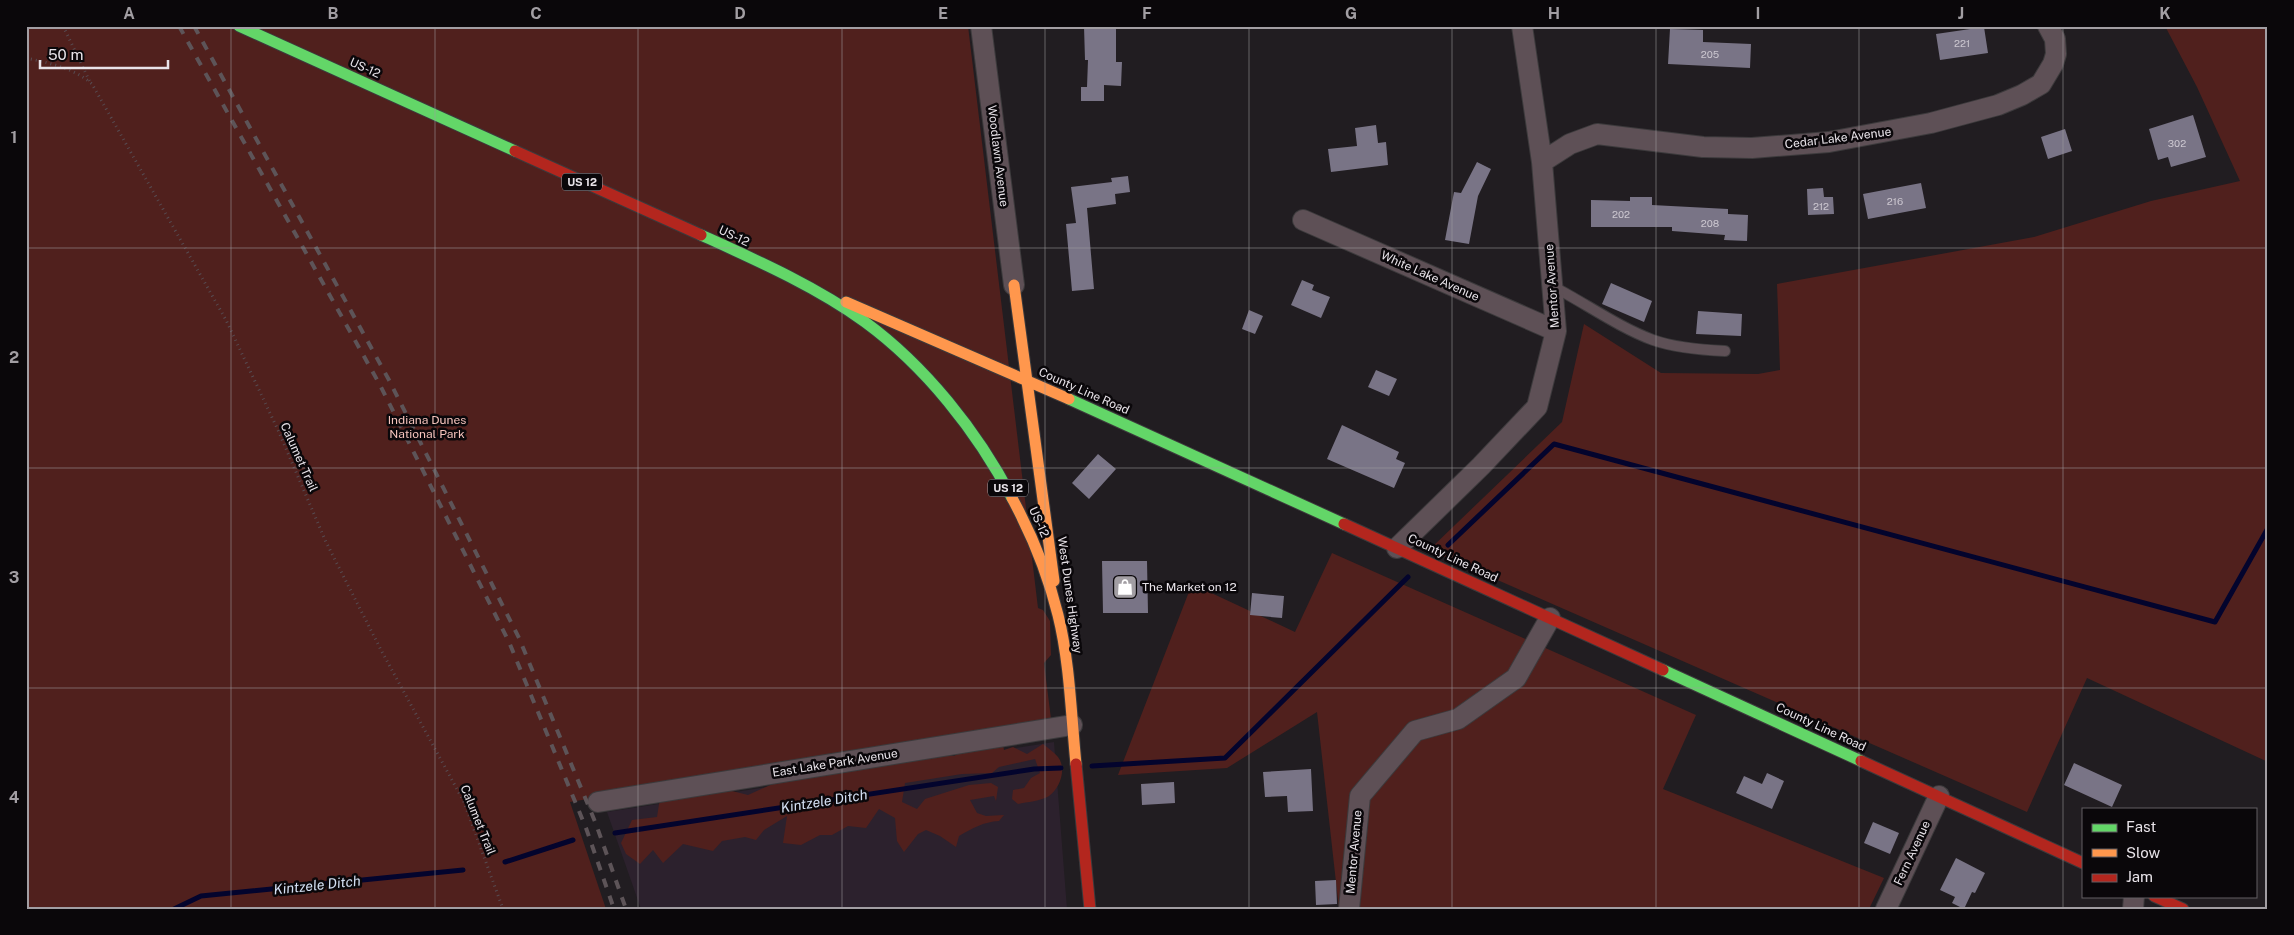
<svg xmlns="http://www.w3.org/2000/svg" width="2294" height="935" font-family="'Public Sans',sans-serif">
	<style>
		.built { fill: #2c212d }
		.green { fill: #50201d; fill-rule: evenodd }
		.lines { fill: none; stroke-linecap: round; stroke-linejoin: round }
		.stream { stroke: #03042d; stroke-width: 5 }
		.building { fill: #797486 }
		.lane-casing { stroke: #3c3a3c; stroke-width: 12 }
		.street-casing { stroke: #3c3a3c; stroke-width: 22 }
		.fast-casing { stroke: #3c3a3c; stroke-width: 13 }
		.slow-casing { stroke: #3c3a3c; stroke-width: 13 }
		.jam-casing { stroke: #3c3a3c; stroke-width: 13 }
		.path { stroke: #574b51; stroke-width: 3; stroke-dasharray: 1 4; stroke-linecap: butt }
		.lane { stroke: #5e5056; stroke-width: 10 }
		.street { stroke: #5e5056; stroke-width: 20 }
		.fast { stroke: #63d668; stroke-width: 11 }
		.slow { stroke: #ff974d; stroke-width: 11 }
		.jam { stroke: #b3261e; stroke-width: 11 }
		.rail { stroke: #5d5458; stroke-width: 4; stroke-dasharray: 9 9; stroke-linecap: butt }
		.grid { fill: none; stroke: #a29ea3; stroke-width: 1; stroke-opacity: 0.55 }
		.labels { text-anchor: middle; dominant-baseline: central; stroke-width: 5; stroke-linejoin: round; paint-order: stroke }
		.number-label { font-size: 10px; fill: #ccc7d0 }
		.shield { fill: #0a070a; stroke: #a5a1a6; stroke-width: 1 }
		.shield-label { font-size: 11px; font-weight: bold; fill: #e8e3e9 }
		.street-label { font-size: 12px; fill: #e8e3e9; stroke: #0a070a }
		.park-label { font-size: 12px; fill: #f6c4bd; stroke: #0a070a }
		.poi-label { font-size: 12px; fill: #e8e3e9; stroke: #0a070a; text-anchor: start }
		.water-label { font-size: 14px; font-style: italic; fill: #d4e0f3; stroke: #0a070a }
		.neatline { fill: none; stroke: #a29ea3; stroke-width: 2 }
		.grid-label { font-size: 16px; text-anchor: middle; font-weight: bold; fill: #a29ea3 }
	</style>
	<rect width="100%" height="100%" fill="#211d21"/>
	<path class="built" d="M 1054,742 L 1067,909 L 641,909 L 607,812 Z"/>
	<path class="green" d="M 26,26 L 968,26 L 1038,608 L 1043,610 L 1050,621 L 1051,655 L 1044,663 L 1051,719 L 940,753 L 954,756 L 963,750 L 1003,745 L 1004,750 L 1013,747 L 1027,754 L 1043,744 C 1048,748 1054,752 1058,757 C 1067,769 1060,788 1049,796 C 1041,801 1027,802 1018,804 L 1012,799 L 1013,790 L 1024,788 L 1031,778 L 1040,773 L 1035,759 L 999,767 L 992,773 L 962,774 L 905,783 L 902,802 L 917,809 L 925,799 L 969,785 L 991,783 L 998,787 L 996,801 L 994,796 L 970,800 L 977,813 L 986,816 L 1004,815 L 999,821 C 983,822 973,828 959,836 L 956,847 L 940,836 L 926,830 L 918,834 L 904,852 L 897,841 L 895,818 L 879,809 L 866,828 L 848,826 L 832,835 L 820,835 L 801,845 L 783,843 L 787,816 L 764,830 L 756,840 L 745,837 L 722,841 L 713,851 L 683,844 L 663,863 L 653,850 L 640,864 L 626,854 L 621,843 L 632,820 L 657,817 L 660,798 L 589,801 L 588,799 L 570,802 L 606,909 L 26,909 ZM 818,773 L 796,780 L 777,782 L 748,795 L 724,789 Z
		M 2165,26 L 2268,26 L 2268,762 L 2087,678 L 2027,812 L 1429,550 L 1562,422 L 1584,324 L 1661,373 L 1758,374 L 1780,370 L 1777,284 L 2034,237 L 2151,201 L 2240,181 L 2197,87 Z
		M 1332,553 L 1696,715 L 1663,789 L 1884,878 L 1869,909 L 1339,909 L 1317,712 L 1227,768 L 1118,775 L 1192,584 L 1295,632 Z"/>
	<g class="lines">
		<path class="stream" d="M 1448,545 L 1554,444 L 2215,622 L 2268,528
			M 1092,766 L 1225,758 L 1408,577
			M 615,833 L 1034,769 L 1061,768
			M 505,862 L 573,840
			M 174,909 L 201,896 L 463,870"/>
	</g>
	<path class="building" d="M 1084,26 L 1116,26 L 1116,62 L 1122,62 L 1121,86 L 1104,85 L 1104,101 L 1081,101 L 1081,87 L 1087,87 L 1088,60 L 1085,60 Z
		M 1984,27 L 1988,53 L 1940,60 L 1936,34 Z
		M 1670,29 L 1703,30 L 1703,42 L 1751,44 L 1750,68 L 1668,64 Z
		M 2193,115 L 2206,157 L 2171,167 L 2168,157 L 2158,160 L 2149,129 Z
		M 1376,125 L 1378,143 L 1386,142 L 1388,165 L 1331,172 L 1328,149 L 1357,146 L 1355,128 Z
		M 2065,129 L 2072,151 L 2048,159 L 2041,137 Z
		M 1477,162 L 1491,169 L 1478,196 L 1469,244 L 1445,240 L 1454,192 L 1461,193 Z
		M 1128,176 L 1130,192 L 1115,194 L 1116,204 L 1087,208 L 1094,289 L 1072,291 L 1066,224 L 1076,223 L 1071,187 L 1112,182 L 1111,178 Z
		M 1921,183 L 1926,208 L 1868,219 L 1863,194 Z
		M 1823,188 L 1824,197 L 1833,197 L 1834,214 L 1808,215 L 1807,189 Z
		M 1630,197 L 1652,197 L 1652,205 L 1728,209 L 1728,214 L 1748,215 L 1747,241 L 1724,240 L 1725,235 L 1672,231 L 1672,227 L 1591,227 L 1591,200 L 1630,201 Z
		M 1302,280 L 1314,285 L 1312,290 L 1330,297 L 1321,318 L 1291,305 Z
		M 1611,283 L 1652,301 L 1644,322 L 1602,304 Z
		M 1249,310 L 1263,316 L 1255,334 L 1242,329 Z
		M 1698,311 L 1742,314 L 1741,336 L 1696,334 Z
		M 1376,370 L 1397,379 L 1389,396 L 1368,387 Z
		M 1342,425 L 1399,452 L 1396,459 L 1405,463 L 1394,488 L 1327,459 Z
		M 1098,454 L 1116,469 L 1089,499 L 1072,483 Z
		M 1102,561 L 1147,561 L 1148,613 L 1103,613 Z
		M 1252,593 L 1284,596 L 1282,618 L 1250,615 Z
		M 2074,763 L 2122,785 L 2112,807 L 2064,785 Z
		M 1311,769 L 1313,811 L 1288,812 L 1287,796 L 1265,797 L 1263,772 Z
		M 1767,773 L 1784,781 L 1772,809 L 1736,793 L 1744,776 L 1762,784 Z
		M 1174,782 L 1175,803 L 1142,805 L 1141,784 Z
		M 1873,822 L 1899,833 L 1890,854 L 1864,843 Z
		M 1956,858 L 1985,873 L 1975,893 L 1972,892 L 1964,909 L 1952,903 L 1955,897 L 1940,890 Z
		M 1336,880 L 1337,904 L 1316,905 L 1315,881 Z"/>
	<g class="lines">
		<defs>
			<path id="lane" d="M 1552,286 C 1585,303 1618,327 1653,340 C 1676,348 1701,350 1725,351"/>
			<path id="street" d="M 981,26 L 1014,285
				M 1542,162 L 1570,144 L 1597,134 L 1703,147 L 1752,148 L 1829,142 L 1931,123 L 1998,105 L 2022,95 L 2041,84 L 2053,64 L 2056,54 L 2055,39 L 2048,26
				M 1303,220 L 1556,331
				M 1397,548 L 1481,466 L 1537,407 L 1556,331 L 1542,162 L 1522,26
				M 598,802 L 1072,725
				M 1349,909 L 1360,796 L 1415,731 L 1458,719 L 1516,678 L 1550,618
				M 1886,909 L 1939,796
				M 2133,909 L 2134,896"/>
			<path id="fast" d="M 239,26 L 515,151
				M 701,235 C 756,260 815,286 865,322 C 925,366 977,431 1012,498
				M 1069,399 L 1344,524
				M 1663,670 L 1861,761"/>
			<path id="slow" d="M 1014,285 L 1054,581
				M 846,302 L 1069,399
				M 1012,498 C 1032,535 1048,574 1058,615 C 1070,663 1071,715 1076,764"/>
			<path id="jam" d="M 515,151 L 701,235
				M 1344,524 L 1663,670
				M 1861,761 L 2083,863
				M 1076,764 L 1090,909
				M 2154,896 L 2183,909"/>
		</defs>
		<use href="#lane" class="lane-casing"/>
		<use href="#street" class="street-casing"/>
		<use href="#fast" class="fast-casing"/>
		<use href="#slow" class="slow-casing"/>
		<use href="#jam" class="jam-casing"/>
		<path class="path" d="M 63,26 L 90,82
			M 26,58 C 49,63 74,68 92,84 L 226,320 L 278,430 L 326,542 L 381,650 L 464,802 L 503,909"/>
		<use href="#lane" class="lane"/>
		<use href="#street" class="street"/>
		<use href="#fast" class="fast"/>
		<use href="#slow" class="slow"/>
		<use href="#jam" class="jam"/>
		<path class="rail" d="M 179,26 L 380,385 L 509,642 L 586,828 L 614,909
			M 194,26 L 389,380 L 519,638 L 596,824 L 626,909"/>
	</g>
	<path class="grid" d="M 231,26 L 231,909M 435,26 L 435,909M 638,26 L 638,909M 842,26 L 842,909M 1045,26 L 1045,909M 1249,26 L 1249,909M 1452,26 L 1452,909M 1656,26 L 1656,909M 1859,26 L 1859,909M 2063,26 L 2063,909M 26,248 L 2268,248M 26,468 L 2268,468M 26,688 L 2268,688"/>
	<defs>
		<symbol id="shop-square" viewBox="-11 -11 22 22"><rect x="-9" y="-9" width="18" height="18" rx="4" fill="#a29ea3" stroke="#0a070a"/><path d="M-5-2.5h2.3a2.7 3.5 0 0 1 5.4 0H5L5.5 6h-11ZM-1.5-2.5h3a1.5 2.3 0 0 0-3 0Z" fill="#fff"/></symbol>
	</defs>
	<g fill-rule="evenodd">
		<use href="#shop-square" x="1111" y="573" width="28" height="28"/>
	</g>
	<g class="labels">
		<g class="number-label">
			<text x="1962" y="43">221</text>
			<text x="1710" y="54">205</text>
			<text x="2177" y="143">302</text>
			<text x="1895" y="201">216</text>
			<text x="1821" y="206">212</text>
			<text x="1621" y="214">202</text>
			<text x="1710" y="223">208</text>
		</g>
		<g class="shield">
			<rect x="562" y="173.5" width="40" height="17" rx="4"/>
			<rect x="988" y="479.5" width="40" height="17" rx="4"/>
		</g>
		<g class="shield-label">
			<text x="582" y="182">US 12</text>
			<text x="1008" y="488">US 12</text>
		</g>
		<g class="street-label">
			<text transform="translate(365 68) rotate(24)">US-12</text>
			<text transform="translate(1838 138) rotate(-7)">Cedar Lake Avenue</text>
			<text transform="translate(998 156) rotate(83)">Woodlawn Avenue</text>
			<text transform="translate(734 236) rotate(25)">US-12</text>
			<text transform="translate(1430 276) rotate(24)">White Lake Avenue</text>
			<text transform="translate(1552 286) rotate(-94)">Mentor Avenue</text>
			<text transform="translate(1084 391) rotate(24)">County Line Road</text>
			<text transform="translate(299 457) rotate(66)">Calumet Trail</text>
			<text transform="translate(1039 522) rotate(66)">US-12</text>
			<text transform="translate(1453 558) rotate(25)">County Line Road</text>
			<text transform="translate(1070 595) rotate(82)">West Dunes Highway</text>
			<text transform="translate(1821 727) rotate(25)">County Line Road</text>
			<text transform="translate(835 763) rotate(-9)">East Lake Park Avenue</text>
			<text transform="translate(478 820) rotate(68)">Calumet Trail</text>
			<text transform="translate(1354 852) rotate(-85)">Mentor Avenue</text>
			<text transform="translate(1912 853) rotate(-65)">Fern Avenue</text>
		</g>
		<g class="park-label">
			<text x="427" y="420">Indiana Dunes<tspan x="427" dy="14">National Park</tspan></text>
		</g>
		<g class="poi-label">
			<text x="1142" y="587">The Market on 12</text>
		</g>
		<g class="water-label">
			<text transform="translate(824 801) rotate(-9)">Kintzele Ditch</text>
			<text transform="translate(317 885) rotate(-6)">Kintzele Ditch</text>
		</g>
	</g>
	<rect width="2294" height="935" fill="none" stroke="#0a070a" stroke-width="55"/>
	<rect x="2082" y="808" width="175" height="90" fill="#0a070a" stroke="#635f63"/>
	<rect x="2092" y="824" width="25" height="8" fill="#63d668" stroke="#635f63"/>
	<text x="2126" y="832" font-size="15" fill="#e8e3e9">Fast</text>
	<rect x="2092" y="849" width="25" height="8" fill="#ff974d" stroke="#635f63"/>
	<text x="2126" y="858" font-size="15" fill="#e8e3e9">Slow</text>
	<rect x="2092" y="874" width="25" height="8" fill="#b3261e" stroke="#635f63"/>
	<text x="2126" y="882" font-size="15" fill="#e8e3e9">Jam</text>
	<path d="M40 60v8h128v-8" fill="none" stroke="#e8e3e9" stroke-width="2.5"/>
	<text x="48" y="60" font-size="15" fill="#e8e3e9" stroke="#0a070a" stroke-width="4" paint-order="stroke">50 m</text>
	<rect x="28" y="28" width="2238" height="880" class="neatline"/>
	<g class="grid-label">
		<text x="129" y="19">A</text>
		<text x="333" y="19">B</text>
		<text x="536" y="19">C</text>
		<text x="740" y="19">D</text>
		<text x="943" y="19">E</text>
		<text x="1147" y="19">F</text>
		<text x="1351" y="19">G</text>
		<text x="1554" y="19">H</text>
		<text x="1758" y="19">I</text>
		<text x="1961" y="19">J</text>
		<text x="2165" y="19">K</text>
		<text x="14" y="143">1</text>
		<text x="14" y="363">2</text>
		<text x="14" y="583">3</text>
		<text x="14" y="803">4</text>
	</g>
</svg>
